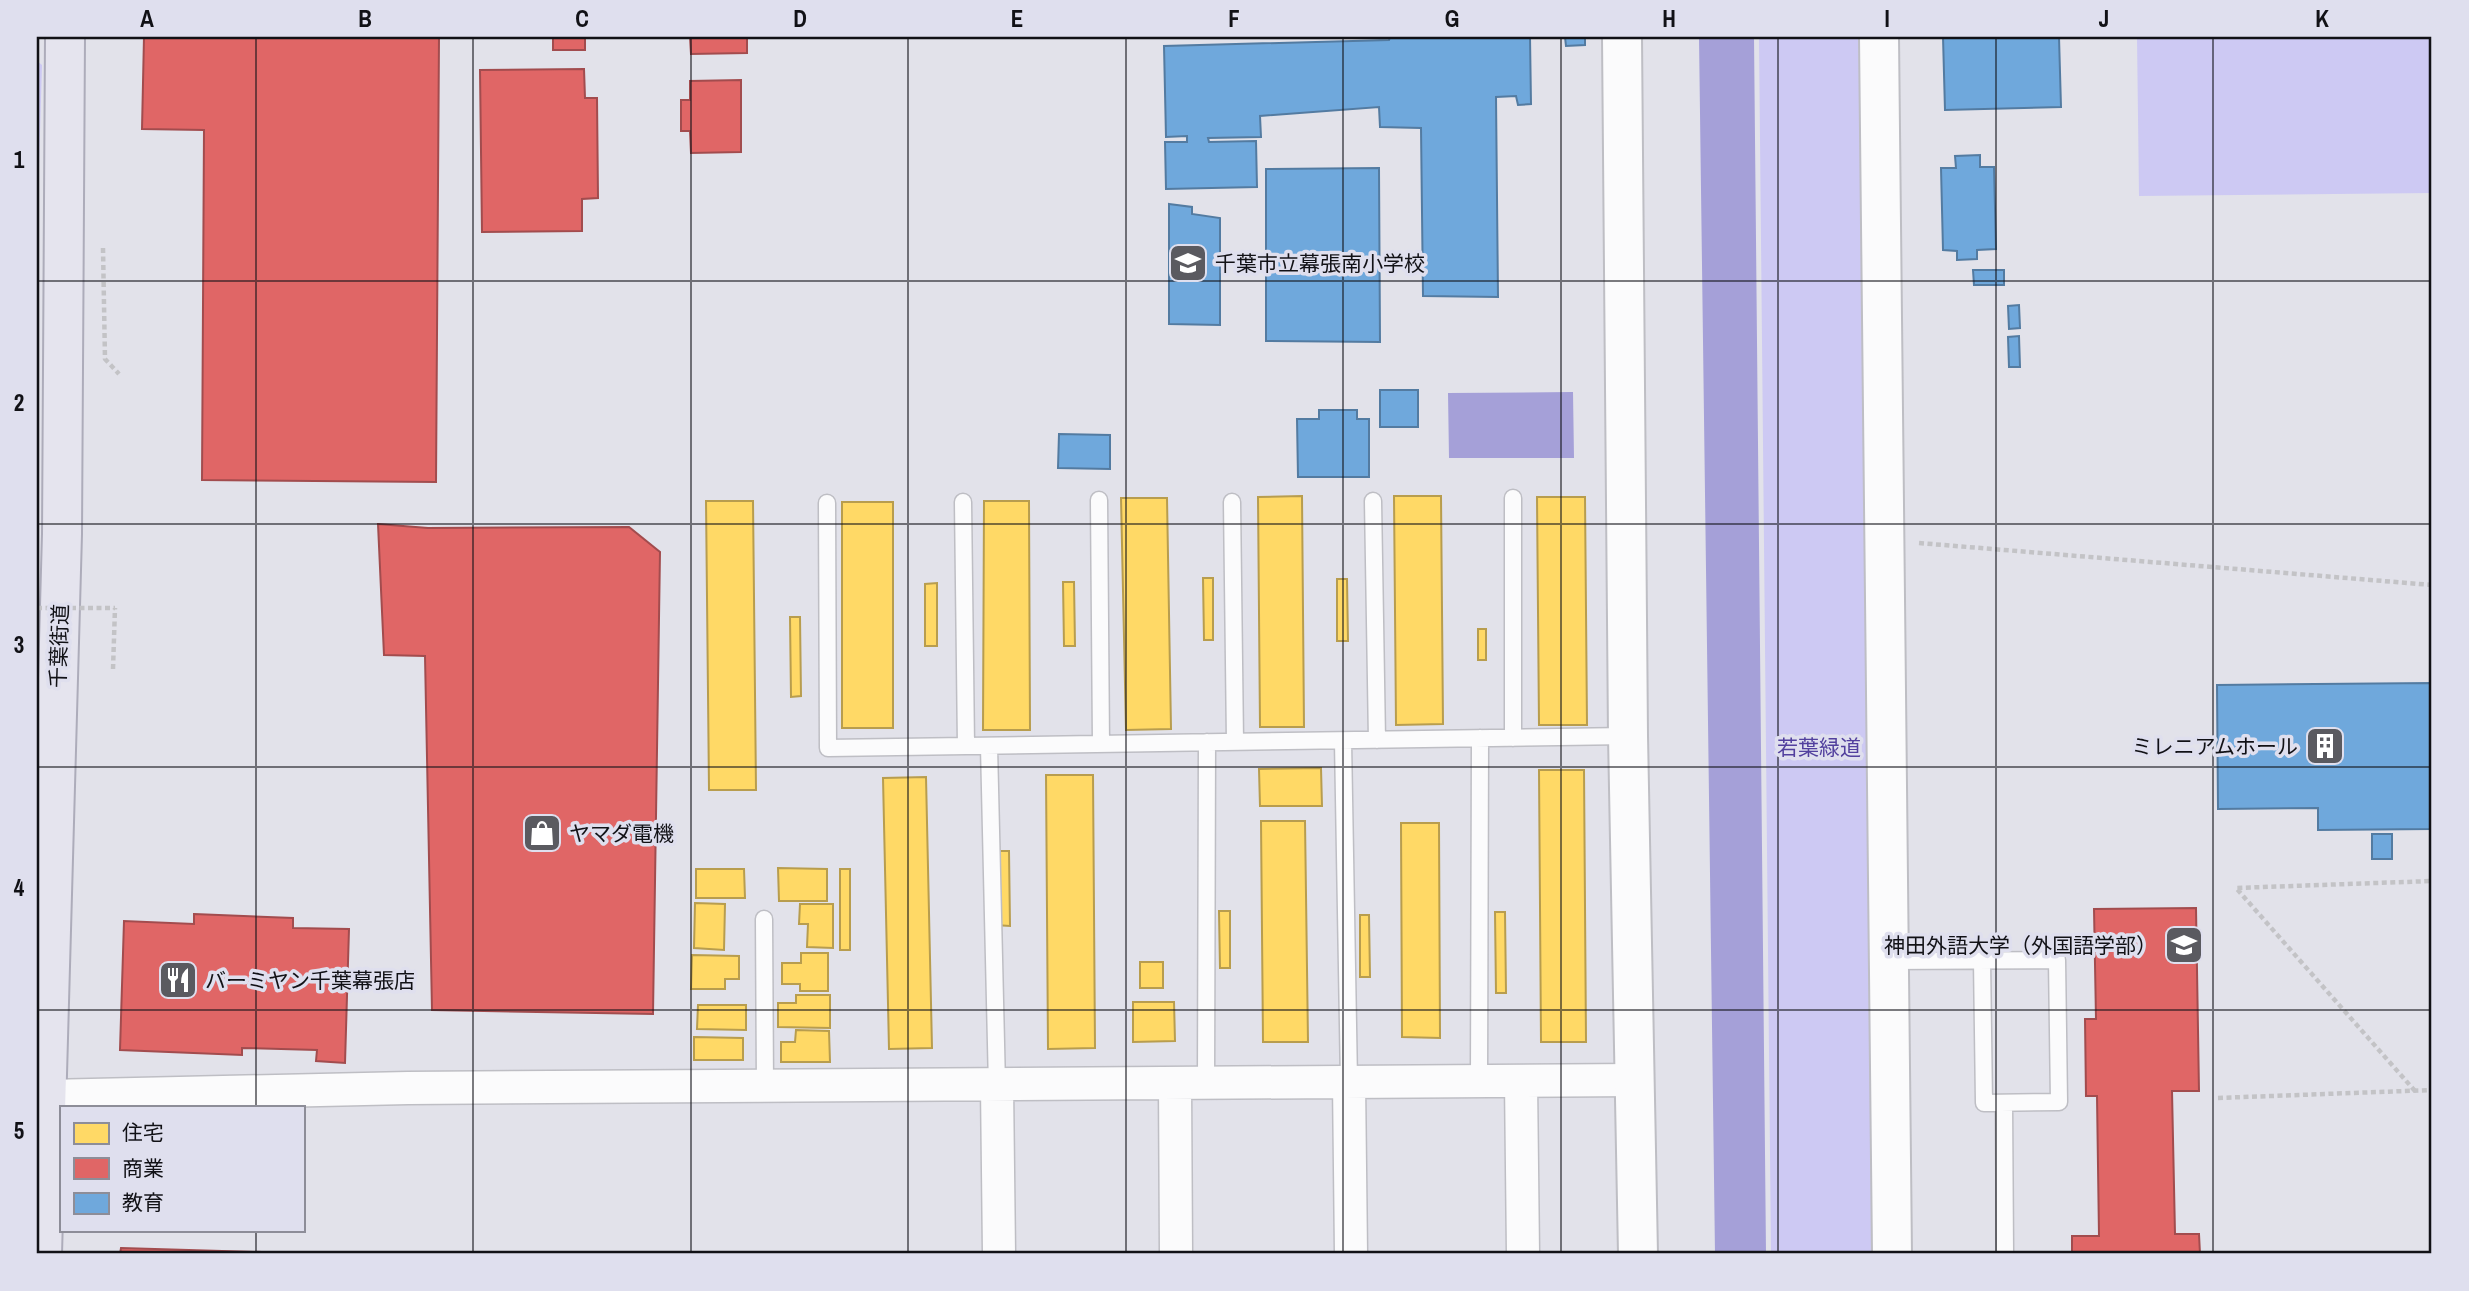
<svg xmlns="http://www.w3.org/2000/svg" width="2469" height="1291" font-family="'Archivo Narrow','Noto Sans JP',sans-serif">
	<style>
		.green { fill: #cdc9f3 }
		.water { fill: #a5a0d8 }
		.homes { fill: #ffd966; stroke: #b89d4e; stroke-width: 2 }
		.shops { fill: #e06666; stroke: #a24c4e; stroke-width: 2 }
		.schools { fill: #6fa8dc; stroke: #537ba1; stroke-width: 2 }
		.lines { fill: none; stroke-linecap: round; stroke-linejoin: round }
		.lane-casing { stroke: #bebec4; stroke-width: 19 }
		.street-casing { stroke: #bebec4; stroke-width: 35 }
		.secondary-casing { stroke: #bebec4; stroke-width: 42 }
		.highway-casing { stroke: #adacba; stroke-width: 42 }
		.path { stroke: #c3c3c6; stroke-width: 4.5; stroke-dasharray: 5 3.5; stroke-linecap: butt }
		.lane { stroke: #fbfbfc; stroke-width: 16 }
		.street { stroke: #fbfbfc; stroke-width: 32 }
		.secondary { stroke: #fbfbfc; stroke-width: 38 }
		.highway { stroke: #e5e4ee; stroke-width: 38 }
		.path-bridge { stroke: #c3c3c6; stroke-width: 4.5; stroke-dasharray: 5 3.5; stroke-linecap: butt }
		.grid { fill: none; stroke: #111116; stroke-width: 2; stroke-opacity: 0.55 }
		.labels { text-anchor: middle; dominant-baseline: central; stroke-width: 7; stroke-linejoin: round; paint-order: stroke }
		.poi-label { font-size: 21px; fill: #111116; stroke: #dfdfee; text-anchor: start }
		.street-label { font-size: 21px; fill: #111116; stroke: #dfdfee }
		.park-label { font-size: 21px; fill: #52409e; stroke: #dfdfee }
		.neatline { fill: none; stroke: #111116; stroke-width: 2.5 }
		.grid-label { font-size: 23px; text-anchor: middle; font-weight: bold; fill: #111116 }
	</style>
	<rect width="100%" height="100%" fill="#e2e2ea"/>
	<path class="green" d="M 1759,37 L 1864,37 L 1876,1254 L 1771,1254 Z
		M 2137,37 L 2432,37 L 2432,193 L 2139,196 Z
		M 37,61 L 42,65 L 37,235 Z"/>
	<path class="water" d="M 1699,37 L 1754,37 L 1766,1254 L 1715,1254 Z
		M 1573,392 L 1574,458 L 1449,458 L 1448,393 Z"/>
	<path class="homes" d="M 1302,496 L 1304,727 L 1260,727 L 1258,497 Z
		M 1394,496 L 1441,496 L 1443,724 L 1396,725 Z
		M 1537,497 L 1585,497 L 1587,725 L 1539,725 Z
		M 1121,498 L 1167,498 L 1171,729 L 1126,730 Z
		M 706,501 L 753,501 L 756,790 L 709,790 Z
		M 984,501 L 1029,501 L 1030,730 L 983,730 Z
		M 842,502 L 893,502 L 893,728 L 842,728 Z
		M 1203,578 L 1213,578 L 1213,640 L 1204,640 Z
		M 1337,579 L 1347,579 L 1348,641 L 1337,641 Z
		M 1063,582 L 1074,582 L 1075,646 L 1064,646 Z
		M 937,583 L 937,646 L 925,646 L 925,584 Z
		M 790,617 L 800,617 L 801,696 L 791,697 Z
		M 1478,629 L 1486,629 L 1486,660 L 1478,660 Z
		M 1321,768 L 1322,806 L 1260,806 L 1259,769 Z
		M 1539,770 L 1584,770 L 1586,1042 L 1541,1042 Z
		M 1046,775 L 1093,775 L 1095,1048 L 1048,1049 Z
		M 926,777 L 932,1048 L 889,1049 L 883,778 Z
		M 1261,821 L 1305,821 L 1308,1042 L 1263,1042 Z
		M 1401,823 L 1439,823 L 1440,1038 L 1402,1037 Z
		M 994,851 L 1009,851 L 1010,926 L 995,925 Z
		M 778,868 L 827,869 L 827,901 L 779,901 Z
		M 696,869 L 744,869 L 745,898 L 696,898 Z
		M 840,869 L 850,869 L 850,950 L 840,950 Z
		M 695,903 L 725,904 L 724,950 L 694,948 Z
		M 800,904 L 833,904 L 833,948 L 807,947 L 808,924 L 799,924 Z
		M 1219,911 L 1230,911 L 1230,968 L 1220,968 Z
		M 1495,912 L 1505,912 L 1506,993 L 1496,993 Z
		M 1360,915 L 1369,915 L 1370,977 L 1360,977 Z
		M 801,953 L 828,953 L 828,991 L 800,991 L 800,984 L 782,984 L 782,963 L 801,963 Z
		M 692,955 L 739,956 L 739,979 L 725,979 L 725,989 L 691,989 Z
		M 1140,962 L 1163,962 L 1163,988 L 1140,988 Z
		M 796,995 L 830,995 L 830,1028 L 778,1027 L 778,1003 L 796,1003 Z
		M 1133,1002 L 1174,1002 L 1175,1041 L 1133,1042 Z
		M 698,1005 L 746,1005 L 746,1030 L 697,1029 Z
		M 796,1030 L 829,1031 L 830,1062 L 781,1062 L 781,1042 L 795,1042 Z
		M 694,1037 L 743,1038 L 743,1060 L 694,1060 Z"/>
	<path class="shops" d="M 144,37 L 439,37 L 436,482 L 202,480 L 204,130 L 142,129 Z
		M 553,37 L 585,37 L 585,50 L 553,50 Z
		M 690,37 L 747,37 L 747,53 L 691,54 Z
		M 584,69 L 585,98 L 597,98 L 598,198 L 582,199 L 582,231 L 482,232 L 480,70 Z
		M 741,80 L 741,152 L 691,153 L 690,131 L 681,131 L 681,100 L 690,100 L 690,81 Z
		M 378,524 L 428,528 L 629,527 L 660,552 L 653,1014 L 432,1010 L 425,656 L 384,655 Z
		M 2196,908 L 2199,1091 L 2172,1091 L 2175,1234 L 2199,1234 L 2200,1254 L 2072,1254 L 2072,1236 L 2099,1236 L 2097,1096 L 2086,1096 L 2085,1019 L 2096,1019 L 2094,909 Z
		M 194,914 L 293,918 L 293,928 L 349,929 L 345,1063 L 316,1061 L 317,1050 L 242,1048 L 242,1055 L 120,1050 L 124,921 L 194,924 Z
		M 121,1248 L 329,1254 L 120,1254 Z"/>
	<path class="schools" d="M 1390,37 L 1530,37 L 1531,104 L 1518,105 L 1516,96 L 1496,97 L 1498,297 L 1423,296 L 1421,128 L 1380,127 L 1379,107 L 1260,116 L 1261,137 L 1208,138 L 1209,142 L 1256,141 L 1257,187 L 1166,189 L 1165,142 L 1187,142 L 1187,136 L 1166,137 L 1164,46 L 1389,40 Z
		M 1565,37 L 1585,37 L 1585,45 L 1566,46 Z
		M 1943,37 L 2059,37 L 2061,107 L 1945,110 Z
		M 1980,155 L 1980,167 L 1994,167 L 1996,249 L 1977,250 L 1977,259 L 1957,260 L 1957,251 L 1943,250 L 1941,168 L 1956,168 L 1955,156 Z
		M 1379,168 L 1380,342 L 1266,341 L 1266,169 Z
		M 1169,204 L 1192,207 L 1192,214 L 1220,218 L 1220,325 L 1169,324 Z
		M 1973,270 L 2004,270 L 2004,285 L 1974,285 Z
		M 2019,305 L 2020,328 L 2009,329 L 2008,306 Z
		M 2019,336 L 2020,367 L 2009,367 L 2008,337 Z
		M 1380,390 L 1418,390 L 1418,427 L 1380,427 Z
		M 1319,410 L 1357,410 L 1357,419 L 1369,419 L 1369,477 L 1298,477 L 1297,419 L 1319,419 Z
		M 1059,434 L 1110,435 L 1110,469 L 1058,468 Z
		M 2432,683 L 2432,829 L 2318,830 L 2318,808 L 2218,809 L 2217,685 Z
		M 2372,834 L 2392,834 L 2392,859 L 2372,859 Z"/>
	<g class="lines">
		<defs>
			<path id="lane" d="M 1099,500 L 1101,744
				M 1373,501 L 1377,740
				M 963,502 L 966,746
				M 1232,502 L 1235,742
				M 827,503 L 828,748 L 1628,736
				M 1513,738 L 1513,498
				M 1343,741 L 1349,1082
				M 989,746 L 997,1086
				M 764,919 L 765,1087
				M 1889,961 C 1945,961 2001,960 2057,960 L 2059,1102 L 1984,1103 L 1982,960
				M 1479,1082 L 1480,738
				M 1206,1084 L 1207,742
				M 2004,1103 L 2005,1254"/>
			<path id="street" d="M 1521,1081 L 1523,1254
				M 1349,1082 L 1351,1254
				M 1175,1084 L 1176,1254
				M 997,1086 L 999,1254
				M 47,1096 L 408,1088 L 1636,1080"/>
			<path id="secondary" d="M 1622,37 L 1628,736 L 1638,1254
				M 1879,37 L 1892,1254"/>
			<path id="highway" d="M 42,1254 L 62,534 L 65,37"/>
		</defs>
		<use href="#lane" class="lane-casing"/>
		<use href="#street" class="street-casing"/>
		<use href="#secondary" class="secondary-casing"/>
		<use href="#highway" class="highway-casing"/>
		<path class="path" d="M 103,248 L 105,359 L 119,374
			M 1919,543 L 2432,585
			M 113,669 L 115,608
			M 2415,1091 L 2236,888 L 2432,881
			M 2218,1098 L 2432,1090"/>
		<use href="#lane" class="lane"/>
		<use href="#street" class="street"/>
		<use href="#secondary" class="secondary"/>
		<use href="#highway" class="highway"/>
		<path class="path-bridge" d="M 37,608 L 115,608"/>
	</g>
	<path class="grid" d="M 256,37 L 256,1107M 473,37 L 473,1254M 691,37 L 691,1254M 908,37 L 908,1254M 1126,37 L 1126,1254M 1343,37 L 1343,1254M 1561,37 L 1561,1254M 1778,37 L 1778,1254M 1996,37 L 1996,1254M 2213,37 L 2213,1254M 37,281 L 2432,281M 37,524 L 2432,524M 37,767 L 2432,767M 37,1010 L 2432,1010M 256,1230 L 256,1254"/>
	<defs>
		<symbol id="school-square" viewBox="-11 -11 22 22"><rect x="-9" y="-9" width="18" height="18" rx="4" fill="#5a5a60" stroke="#dfdfee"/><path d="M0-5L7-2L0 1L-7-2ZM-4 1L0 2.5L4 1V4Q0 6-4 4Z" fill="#fff"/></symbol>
		<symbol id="building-square" viewBox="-11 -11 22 22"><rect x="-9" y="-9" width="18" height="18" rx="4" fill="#5a5a60" stroke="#dfdfee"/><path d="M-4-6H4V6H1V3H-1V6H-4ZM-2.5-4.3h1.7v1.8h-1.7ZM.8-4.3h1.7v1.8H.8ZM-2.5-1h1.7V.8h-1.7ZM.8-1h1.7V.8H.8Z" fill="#fff"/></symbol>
		<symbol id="shop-square" viewBox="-11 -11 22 22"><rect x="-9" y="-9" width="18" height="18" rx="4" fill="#5a5a60" stroke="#dfdfee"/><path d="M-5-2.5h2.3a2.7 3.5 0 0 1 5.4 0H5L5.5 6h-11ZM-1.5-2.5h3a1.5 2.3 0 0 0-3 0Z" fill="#fff"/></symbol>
		<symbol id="university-square" viewBox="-11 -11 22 22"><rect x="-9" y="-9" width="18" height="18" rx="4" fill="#5a5a60" stroke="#dfdfee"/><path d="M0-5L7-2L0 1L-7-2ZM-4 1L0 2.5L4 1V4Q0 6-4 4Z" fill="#fff"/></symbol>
		<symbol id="restaurant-square" viewBox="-11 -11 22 22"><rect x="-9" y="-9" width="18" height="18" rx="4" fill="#5a5a60" stroke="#dfdfee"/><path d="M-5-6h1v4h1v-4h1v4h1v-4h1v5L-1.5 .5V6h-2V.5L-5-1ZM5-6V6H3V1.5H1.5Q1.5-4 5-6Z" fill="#fff"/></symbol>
	</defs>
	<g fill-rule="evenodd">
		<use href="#school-square" x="1166" y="241" width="44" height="44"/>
		<use href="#building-square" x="2303" y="724" width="44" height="44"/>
		<use href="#shop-square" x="520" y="811" width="44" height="44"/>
		<use href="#university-square" x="2162" y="923" width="44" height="44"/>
		<use href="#restaurant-square" x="156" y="958" width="44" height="44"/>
	</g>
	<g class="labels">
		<g class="poi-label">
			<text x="1215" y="263">千葉市立幕張南小学校</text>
			<text x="2298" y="746" text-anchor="end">ミレニアムホール</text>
			<text x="569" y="833">ヤマダ電機</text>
			<text x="2157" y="945" text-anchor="end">神田外語大学（外国語学部）</text>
			<text x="205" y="980">バーミヤン千葉幕張店</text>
		</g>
		<g class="street-label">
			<text transform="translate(59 646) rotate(-88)">千葉街道</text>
		</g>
		<g class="park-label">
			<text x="1819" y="747">若葉緑道</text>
		</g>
	</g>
	<rect width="2469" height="1291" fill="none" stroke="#dfdfee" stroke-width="77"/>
	<rect x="60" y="1106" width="245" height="126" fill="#dfdfee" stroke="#8d8d98" stroke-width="2"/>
	<rect x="74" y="1123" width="35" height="21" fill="#ffd966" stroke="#8d8d98" stroke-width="2"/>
	<text x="122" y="1140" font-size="21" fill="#111116">住宅</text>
	<rect x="74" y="1158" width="35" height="21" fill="#e06666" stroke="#8d8d98" stroke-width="2"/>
	<text x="122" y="1176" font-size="21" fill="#111116">商業</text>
	<rect x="74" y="1193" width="35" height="21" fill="#6fa8dc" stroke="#8d8d98" stroke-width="2"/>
	<text x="122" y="1210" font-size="21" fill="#111116">教育</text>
	<rect x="38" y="38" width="2392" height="1214" class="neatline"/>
	<g class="grid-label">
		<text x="147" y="27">A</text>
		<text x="365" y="27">B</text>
		<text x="582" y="27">C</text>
		<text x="800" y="27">D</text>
		<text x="1017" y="27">E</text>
		<text x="1234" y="27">F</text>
		<text x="1452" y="27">G</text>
		<text x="1669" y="27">H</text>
		<text x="1887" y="27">I</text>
		<text x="2104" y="27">J</text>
		<text x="2322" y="27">K</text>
		<text x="19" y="168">1</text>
		<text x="19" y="411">2</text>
		<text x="19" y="653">3</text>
		<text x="19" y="896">4</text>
		<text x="19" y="1139">5</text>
	</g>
</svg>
